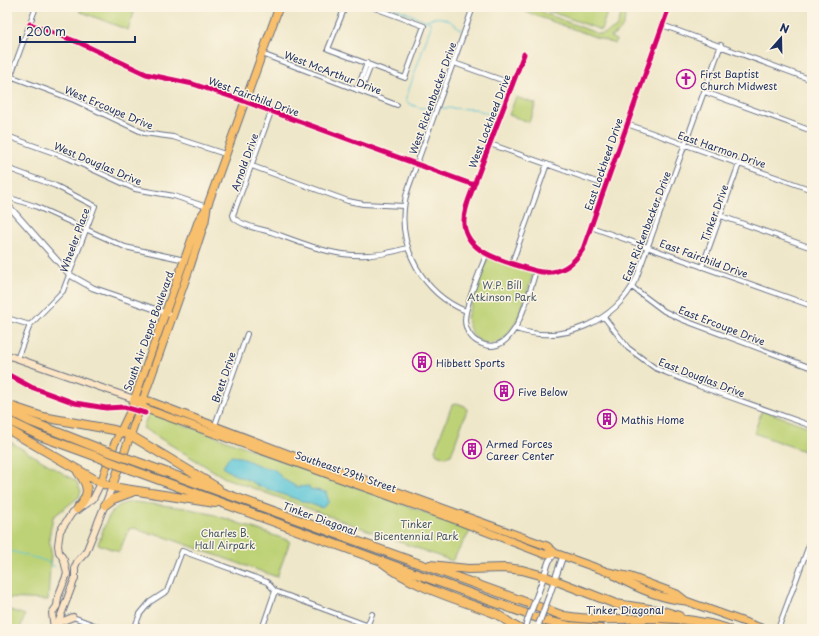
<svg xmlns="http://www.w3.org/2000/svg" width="819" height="636" font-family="'Playpen Sans',sans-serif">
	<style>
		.green { fill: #bdd276; stroke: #6c806a }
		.water { fill: #5dc6d8; stroke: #3c7a9b }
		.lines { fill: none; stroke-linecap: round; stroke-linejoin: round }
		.stream { stroke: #5dc6d8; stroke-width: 1 }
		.minor-casing { stroke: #656f83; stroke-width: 6 }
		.tertiary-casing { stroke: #656f83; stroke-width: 7 }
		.secondary-casing { stroke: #656f83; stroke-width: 8 }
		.primary-casing { stroke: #656f83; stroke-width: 9 }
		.motorway-casing { stroke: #656f83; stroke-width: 10 }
		.minor { stroke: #fff; stroke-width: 4 }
		.tertiary { stroke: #fff; stroke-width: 5 }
		.secondary { stroke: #fce5c4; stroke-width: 6 }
		.primary { stroke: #f8bf6c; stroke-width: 7 }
		.motorway { stroke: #f8bf6c; stroke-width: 8 }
		.tertiary-bridge-casing { stroke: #656f83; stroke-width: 7; stroke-linecap: butt }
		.motorway-bridge-casing { stroke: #656f83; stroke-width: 10; stroke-linecap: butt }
		.tertiary-bridge { stroke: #fff; stroke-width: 5 }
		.motorway-bridge { stroke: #f8bf6c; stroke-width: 8 }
		.cycleway-casing { stroke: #fcf5e5; stroke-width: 8 }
		.cycleway { stroke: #d6006c; stroke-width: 5 }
		.labels { text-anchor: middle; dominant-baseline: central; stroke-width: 3; stroke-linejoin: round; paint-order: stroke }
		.street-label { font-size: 10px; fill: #1b2f5e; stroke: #fcf5e5 }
		.poi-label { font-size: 10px; fill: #1b2f5e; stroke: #fcf5e5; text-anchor: start }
		.park-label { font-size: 10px; fill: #445864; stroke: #fcf5e5 }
	</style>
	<rect width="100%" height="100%" fill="#fcf5e5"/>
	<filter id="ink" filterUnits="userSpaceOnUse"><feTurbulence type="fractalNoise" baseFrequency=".025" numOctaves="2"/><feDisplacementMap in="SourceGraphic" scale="8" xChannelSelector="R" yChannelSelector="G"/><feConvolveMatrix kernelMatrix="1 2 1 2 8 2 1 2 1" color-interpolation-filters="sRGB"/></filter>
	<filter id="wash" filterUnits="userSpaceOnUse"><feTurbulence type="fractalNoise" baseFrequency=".012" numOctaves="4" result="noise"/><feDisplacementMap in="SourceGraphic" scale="16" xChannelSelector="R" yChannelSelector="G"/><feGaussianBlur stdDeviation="0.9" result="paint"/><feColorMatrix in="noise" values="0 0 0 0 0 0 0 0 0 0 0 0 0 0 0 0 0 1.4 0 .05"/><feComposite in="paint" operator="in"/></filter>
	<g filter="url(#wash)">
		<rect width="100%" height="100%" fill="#efe7c9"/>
		<path class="green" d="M 82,7 L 136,7 L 128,30 L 79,11 Z
			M 530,7 L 535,7 L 544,13 L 599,34 L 606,33 L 617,27 L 621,14 L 619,7 L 623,7 C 628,20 623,32 610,37 L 616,40 L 615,44 L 526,12 Z
			M 541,7 L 609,7 L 601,30 L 541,8 Z
			M 516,97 L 536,104 L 529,122 L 509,115 Z
			M 491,257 L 531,272 L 533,274 C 526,294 512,358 480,341 C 472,336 468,327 467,317 L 487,259 Z
			M 457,403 L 465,406 L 467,410 L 451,455 L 445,457 L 437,454 L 435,450 L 452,405 Z
			M 762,410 L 812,428 L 812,454 L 754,433 Z
			M 149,412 L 446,520 L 471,530 L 452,561 L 225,478 L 143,428 Z
			M 7,440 L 76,481 L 81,491 L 79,497 L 53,517 L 49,537 L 51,551 L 48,600 L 7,598 Z
			M 134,502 L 186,508 L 215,515 L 290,541 L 277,577 L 154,533 L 153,535 L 134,528 L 129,529 L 119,552 L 98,544 C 106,524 108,503 134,502 Z
			M 7,609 L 25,615 L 20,629 L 7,629 Z"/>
		<path class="water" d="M 231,456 L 240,457 L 262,467 L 274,469 L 283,479 L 297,487 L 309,486 L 310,489 L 326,492 L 329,502 L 322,508 L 258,486 C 247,477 233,477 223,467 L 228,458 Z"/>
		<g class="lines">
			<path class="stream" d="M 392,7 L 430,22 L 431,26 L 406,98 L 406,101 C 413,107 423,109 432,108
				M 426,20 C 445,14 448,20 462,30
				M 441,108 L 475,109 L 495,116
				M 7,550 L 46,561 L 55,567"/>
		</g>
	</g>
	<g filter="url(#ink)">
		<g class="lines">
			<defs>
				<path id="minor" d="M 345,7 L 328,49 L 405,78 L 424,26 L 372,7
					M 30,24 L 80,43 L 146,74 L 193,84 L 238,99 L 474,185
					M 662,25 L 812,80
					M 262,54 L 397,105
					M 524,54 L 474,185 C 470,197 463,211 464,224 C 467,256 512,263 536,271 C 557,276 572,267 583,249 L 669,7
					M 454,63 L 513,84
					M 10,76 L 74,100 L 144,133 L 173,137 L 225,154
					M 7,86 L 36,7
					M 357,90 L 367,63
					M 361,91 L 371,65
					M 705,92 L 812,131
					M 271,112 L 233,215 L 234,218 C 242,226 260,229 271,232 C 321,250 353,265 407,248
					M 627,124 L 812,190
					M 7,136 L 68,158 L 135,189 L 174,196 L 207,207
					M 490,144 L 605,185
					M 252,166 L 348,201 L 363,204 L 404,206
					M 7,168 L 56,186 L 95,206 L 63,291 L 30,325 L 17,359
					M 7,197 L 35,206 L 125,247 L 185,260
					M 721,216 L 812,248
					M 591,227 L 812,306
					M 487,253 C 481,268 465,306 465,320 C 465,328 470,338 478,342 C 515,363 528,294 536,271
					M 512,263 L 547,164
					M 702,267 L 739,164
					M 632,287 L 664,311 L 683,320 L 812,368
					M 466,311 C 423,294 397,247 405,201 C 406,193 410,184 413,175 C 420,154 428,133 435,113 C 448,77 461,42 473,7
					M 604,317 L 628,348 L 655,368 L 699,386 L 812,426
					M 7,318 L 30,325
					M 516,329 C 562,345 615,322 636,279 L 721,45
					M 215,425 L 247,334
					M 73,617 L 105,629
					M 134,629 L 140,614 L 150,602 L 167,591 L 182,551 L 267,582 L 275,591
					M 262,629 L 275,591 L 377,629
					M 366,629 L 372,614
					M 778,629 L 812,537"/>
				<path id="tertiary" d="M 7,204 L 70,275 L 93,288 L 172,315
					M 538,593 L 549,561 L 555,553
					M 549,596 L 563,556
					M 525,629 L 528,619"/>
				<path id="secondary" d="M 7,355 L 134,399
					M 58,623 L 73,617
					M 53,629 L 58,623 L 75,578 L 75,567 L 77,562 L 86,552 L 112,487
					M 54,629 L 52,613 L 57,606 L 58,597 L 67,574 L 64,560 L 59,552 L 58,545 L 60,531 L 72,513 L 93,499 L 101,483"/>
				<path id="primary" d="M 134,399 L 149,401 L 304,460 L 332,468 L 547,546 L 555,553 L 608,572 L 631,577 L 677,594 L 686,601 L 764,629
					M 137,402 L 146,409 L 456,520 L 544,554 L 555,553
					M 101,483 L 114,445 L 129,414 L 199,219 L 206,209
					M 112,487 L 190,267 L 205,221 L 207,207 L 279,7
					M 615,576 C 636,588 663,599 686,601"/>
				<path id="motorway" d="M 7,405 L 43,417 L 114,430 L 130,435 L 218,488
					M 7,410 L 29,421 L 98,448
					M 7,420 L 40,436 L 95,456
					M 7,429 L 101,483 L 112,487 L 215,503
					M 135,461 L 564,616 C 594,621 622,619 652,618 C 678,618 704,621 728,629
					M 132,470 L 546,621 L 569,626 L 601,629
					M 105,505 L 113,499 L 132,492
					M 77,509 C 90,495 90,487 78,472
					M 382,562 C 415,588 455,598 494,613 C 503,617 511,625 520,629
					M 430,565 L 468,569 L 505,568 L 522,570 L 544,576 L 616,604 L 663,611 L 679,616
					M 627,629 L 660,627 L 690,629"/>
			</defs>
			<use href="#minor" class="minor-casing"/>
			<use href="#tertiary" class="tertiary-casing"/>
			<use href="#secondary" class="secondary-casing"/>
			<use href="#primary" class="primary-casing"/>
			<use href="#motorway" class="motorway-casing"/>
			<use href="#minor" class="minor"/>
			<use href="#tertiary" class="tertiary"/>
			<use href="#secondary" class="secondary"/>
			<use href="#primary" class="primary"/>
			<use href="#motorway" class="motorway"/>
			<defs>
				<path id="tertiary-bridge" d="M 528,619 L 538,593
					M 539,623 L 549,596"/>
				<path id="motorway-bridge" d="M 98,448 L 135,461
					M 95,456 L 132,470"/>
			</defs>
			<use href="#tertiary-bridge" class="tertiary-bridge-casing"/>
			<use href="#motorway-bridge" class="motorway-bridge-casing"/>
			<use href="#tertiary-bridge" class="tertiary-bridge"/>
			<use href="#motorway-bridge" class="motorway-bridge"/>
			<defs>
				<path id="cycleway" d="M 30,24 L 80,43 L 146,74 L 193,84 L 238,99 L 474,185
					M 524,54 L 474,185 C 470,197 463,211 464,224 C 467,256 512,263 536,271 C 557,276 572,267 583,249 L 669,7
					M 7,374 L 31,387 L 75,403 L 106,408 L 124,407 L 145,413"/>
			</defs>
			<use href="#cycleway" class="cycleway-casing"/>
			<use href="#cycleway" class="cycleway"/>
		</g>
	</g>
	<defs>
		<symbol id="church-ring" viewBox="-11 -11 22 22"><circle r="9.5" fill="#fcf5e5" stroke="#b5179e" stroke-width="1.5"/><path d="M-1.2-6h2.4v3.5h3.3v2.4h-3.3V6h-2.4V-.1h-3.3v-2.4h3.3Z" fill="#b5179e"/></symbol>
		<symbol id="building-ring" viewBox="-11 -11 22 22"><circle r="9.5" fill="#fcf5e5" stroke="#b5179e" stroke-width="1.5"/><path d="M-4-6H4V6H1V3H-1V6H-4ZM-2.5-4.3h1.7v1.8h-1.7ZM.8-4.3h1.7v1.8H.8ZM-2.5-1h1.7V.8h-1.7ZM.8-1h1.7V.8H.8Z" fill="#b5179e"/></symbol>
	</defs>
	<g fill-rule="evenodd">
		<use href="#church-ring" x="675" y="68" width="22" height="22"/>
		<use href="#building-ring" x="411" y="351" width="22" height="22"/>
		<use href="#building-ring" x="493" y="380" width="22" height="22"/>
		<use href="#building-ring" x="596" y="408" width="22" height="22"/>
		<use href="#building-ring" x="461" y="438" width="22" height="22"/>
	</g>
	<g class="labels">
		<g class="street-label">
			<text transform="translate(333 72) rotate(21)">West McArthur Drive</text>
			<text transform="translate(254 96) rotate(20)">West Fairchild Drive</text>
			<text transform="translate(432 98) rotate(-70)">West Rickenbacker Drive</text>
			<text transform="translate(109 107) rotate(23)">West Ercoupe Drive</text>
			<text transform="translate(489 121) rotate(-69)">West Lockheed Drive</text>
			<text transform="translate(722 149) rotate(19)">East Harmon Drive</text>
			<text transform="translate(244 162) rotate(-70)">Arnold Drive</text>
			<text transform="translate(98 163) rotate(23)">West Douglas Drive</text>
			<text transform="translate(603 164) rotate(-71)">East Lockheed Drive</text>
			<text transform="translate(714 213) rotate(-70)">Tinker Drive</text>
			<text transform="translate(646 226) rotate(-69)">East Rickenbacker Drive</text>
			<text transform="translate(74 240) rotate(-70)">Wheeler Place</text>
			<text transform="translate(704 258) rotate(20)">East Fairchild Drive</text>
			<text transform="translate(722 325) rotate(21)">East Ercoupe Drive</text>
			<text transform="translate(148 331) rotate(-70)">South Air Depot Boulevard</text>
			<text transform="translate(223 377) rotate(-71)">Brett Drive</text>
			<text transform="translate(702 377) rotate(21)">East Douglas Drive</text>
			<text transform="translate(346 471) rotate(19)">Southeast 29th Street</text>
			<text transform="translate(320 518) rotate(20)">Tinker Diagonal</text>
			<text x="625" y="609">Tinker Diagonal</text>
		</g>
		<g class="poi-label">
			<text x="700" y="73">First Baptist<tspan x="700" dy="12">Church Midwest</tspan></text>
			<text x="436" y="362">Hibbett Sports</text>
			<text x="518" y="391">Five Below</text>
			<text x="621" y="419">Mathis Home</text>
			<text x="486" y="443">Armed Forces<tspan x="486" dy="12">Career Center</tspan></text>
		</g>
		<g class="park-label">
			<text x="502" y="284">W.P. Bill<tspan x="502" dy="12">Atkinson Park</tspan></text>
			<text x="416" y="523">Tinker<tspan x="416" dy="12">Bicentennial Park</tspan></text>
			<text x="225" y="532">Charles B.<tspan x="225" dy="12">Hall Airpark</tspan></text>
		</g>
	</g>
	<rect width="819" height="636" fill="none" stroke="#fcf5e5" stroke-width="24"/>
	<g transform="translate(781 38) rotate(20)" stroke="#fcf5e5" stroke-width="3" paint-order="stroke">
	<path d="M0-3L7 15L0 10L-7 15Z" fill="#1b2f5e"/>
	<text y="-6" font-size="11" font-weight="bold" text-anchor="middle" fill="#1b2f5e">N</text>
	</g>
	<path d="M20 36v6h115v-6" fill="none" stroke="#1b2f5e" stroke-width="2"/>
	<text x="26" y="36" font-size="12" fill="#1b2f5e" stroke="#fcf5e5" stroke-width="3" paint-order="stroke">200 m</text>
</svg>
